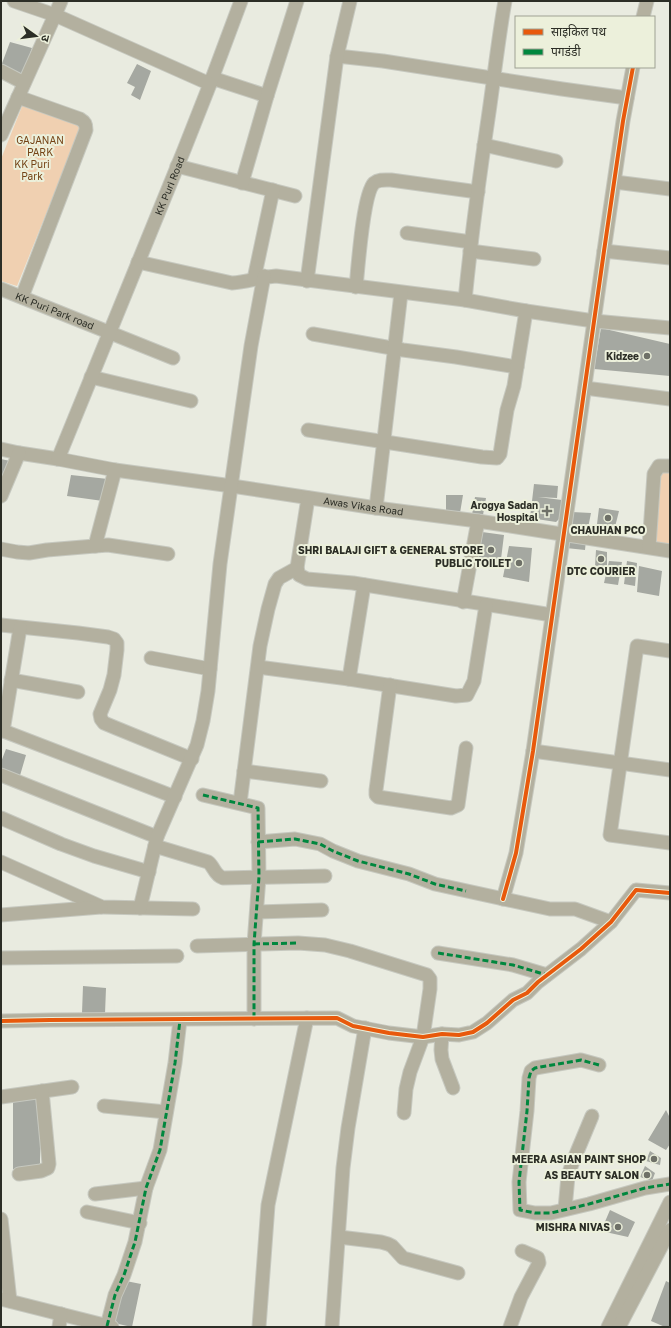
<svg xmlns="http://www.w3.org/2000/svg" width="671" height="1328" font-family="'Golos Text','Noto Sans Devanagari',sans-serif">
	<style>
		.green { fill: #f0d0b1 }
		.building { fill: #a5a8a1 }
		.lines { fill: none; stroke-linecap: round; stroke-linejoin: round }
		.minor-casing { stroke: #c6c8bf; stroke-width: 15 }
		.minor { stroke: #b3b09f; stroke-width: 13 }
		.quiet { stroke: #00873e; stroke-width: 3; stroke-dasharray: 6 3; stroke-linecap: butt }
		.cycleway-casing { stroke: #ecf0db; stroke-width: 6 }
		.cycleway { stroke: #e8590c; stroke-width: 4 }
		.poi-dot { fill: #6e7067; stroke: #ecf0db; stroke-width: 1.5 }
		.labels { text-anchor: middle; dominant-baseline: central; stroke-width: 4; stroke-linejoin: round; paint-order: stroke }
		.park-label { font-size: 10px; fill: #754417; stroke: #ecf0db }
		.street-label { font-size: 10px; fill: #2c2e26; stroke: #ecf0db }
		.poi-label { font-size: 10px; font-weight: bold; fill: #2c2e26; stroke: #ecf0db; text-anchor: end }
	</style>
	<rect width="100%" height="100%" fill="#e9ebe0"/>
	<path class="green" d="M 25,99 L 81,127 L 17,286 L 1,281 L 1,159 Z
		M 657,470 L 670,471 L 670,547 L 654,546 Z"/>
	<path class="building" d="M 10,42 L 32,48 L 23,74 L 1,66 Z
		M 137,64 L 151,71 L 140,100 L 131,95 L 135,87 L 127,83 Z
		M 601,328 L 670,344 L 670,376 L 594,369 Z
		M 1,459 L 10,461 L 1,488 Z
		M 71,475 L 108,479 L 103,501 L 67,496 Z
		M 534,484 L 558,486 L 557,498 L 538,497 L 562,500 L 561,517 L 556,522 L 530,518 Z
		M 446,495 L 463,495 L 460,513 L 446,513 Z
		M 475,497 L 486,498 L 483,515 L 472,515 Z
		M 599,508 L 619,511 L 615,527 L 597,524 Z
		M 572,512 L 591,513 L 587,533 L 569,531 Z
		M 482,532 L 504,535 L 500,567 L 476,564 Z
		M 568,538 L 586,540 L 585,550 L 566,548 Z
		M 509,546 L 532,548 L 529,582 L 503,577 Z
		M 596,550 L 607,552 L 607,566 L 595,567 Z
		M 609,561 L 622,562 L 618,585 L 604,583 Z
		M 627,561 L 637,563 L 635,586 L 624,584 Z
		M 639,566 L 662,571 L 659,596 L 637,592 Z
		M 6,749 L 26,755 L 19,779 L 1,772 L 1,762 Z
		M 83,986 L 106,988 L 105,1014 L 82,1013 Z
		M 13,1098 L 40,1098 L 40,1169 L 13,1169 Z
		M 666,1110 L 670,1118 L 670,1144 L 666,1150 L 648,1140 Z
		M 650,1151 L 661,1158 L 660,1165 L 646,1161 Z
		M 645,1166 L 655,1173 L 652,1181 L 640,1177 Z
		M 610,1210 L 635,1222 L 628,1237 L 601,1231 Z
		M 126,1281 L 141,1284 L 132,1327 L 114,1323 Z
		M 666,1281 L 670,1283 L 670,1327 L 665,1327 L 651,1321 Z"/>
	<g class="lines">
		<defs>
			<g id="minor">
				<path d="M 643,17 L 647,1"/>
				<path d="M 337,56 L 383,61 L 562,89 L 627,98"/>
				<path d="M 1,71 L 24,83"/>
				<path d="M 212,78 L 267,96"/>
				<path d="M 210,84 L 241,1"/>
				<path d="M 18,97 L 80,119 C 85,122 86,124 86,130 L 22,297"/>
				<path d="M 1,135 L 55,15 L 14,1"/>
				<path d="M 484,145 L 556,161"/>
				<path d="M 177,166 L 295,196"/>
				<path d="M 615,182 L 670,189"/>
				<path d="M 242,183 L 267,96 L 297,1"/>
				<path d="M 407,233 L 471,242"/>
				<path d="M 470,251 L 534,259"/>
				<path d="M 604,251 L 670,258"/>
				<path d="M 138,262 L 232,283 C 247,282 261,277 276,276 L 465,300 L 526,311 L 594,321 L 670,328"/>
				<path d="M 254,279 L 273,190"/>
				<path d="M 307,281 L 337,56 L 350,1"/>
				<path d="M 356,287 C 358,268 363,194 374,183 C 379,179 385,180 391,180 L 478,192"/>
				<path id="s1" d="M 1,289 L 173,358"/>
				<path d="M 465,300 C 471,239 479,179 488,119 C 494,79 498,40 505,1"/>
				<path d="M 313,334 L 403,350 L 456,357 L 517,367"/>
				<path d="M 91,377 L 191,401"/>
				<path d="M 585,388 L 670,399"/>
				<path d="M 308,430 L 482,457 L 497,458 L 500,454 L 507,410 L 514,386 L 517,367 L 526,311"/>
				<path id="s2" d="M 1,449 L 19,453 L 58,459 L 115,470 L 232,486 L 376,508 L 478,521 L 670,551"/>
				<path id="s3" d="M 58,459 L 184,150 L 210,84 L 55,15 L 61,1"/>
				<path d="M 1,496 L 19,453"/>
				<path d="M 308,498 L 297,568 L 299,575 L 307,579 L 353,583 L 552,615"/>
				<path d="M 376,508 L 401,293"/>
				<path d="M 95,546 L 108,545 L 168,554"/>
				<path d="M 649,547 L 654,474 L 659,466 L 670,466"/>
				<path d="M 1,549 L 17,552 L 29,553 L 47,550 L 95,546 L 115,470"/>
				<path d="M 463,602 L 478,521"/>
				<path d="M 1,625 L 78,633 L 108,637 L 114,639 L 117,643 L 117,650 L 114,675 L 110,690 L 100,714 L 101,719 L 104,723 L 116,728 L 192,759"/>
				<path d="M 670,651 L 637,646 L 610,835 L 670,843"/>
				<path d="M 151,658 L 210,669"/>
				<path d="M 258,667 L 349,679 L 456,696 L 467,695 L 474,681 L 486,605"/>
				<path d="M 349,679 L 364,585"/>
				<path d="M 11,680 L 78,692"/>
				<path d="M 390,685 L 376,790 L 376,795 L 378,797 L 451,808 L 458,805 L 466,748"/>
				<path d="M 1,730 L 175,797"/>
				<path d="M 3,731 L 20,628"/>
				<path d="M 533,751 L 670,770"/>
				<path d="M 244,771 L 321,781"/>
				<path d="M 1,775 L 157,837"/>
				<path d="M 203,795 L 258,808 L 259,877 L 254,944 L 254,1019"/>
				<path d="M 240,803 L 260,646 L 268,609 L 275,584 L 279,578 L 297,568"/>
				<path d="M 1,818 L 61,844 L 94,856 L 149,872"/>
				<path d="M 258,842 L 295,839 L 320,844 L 333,851 L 358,861 L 409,874 L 435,884 L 550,909 L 575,909 L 611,922"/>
				<path d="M 155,846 L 208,862 C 214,866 214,875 223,878 L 325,876"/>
				<path d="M 1,862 L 102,907 L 193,909"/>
				<path d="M 503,899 L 516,853 L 533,751 L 604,251 L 623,121 L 633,67"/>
				<path d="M 140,908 L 157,837 L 197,745 L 203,721 L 208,691 L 220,564 L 251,346 L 264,276"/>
				<path d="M 257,912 L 322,910"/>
				<path d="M 1,915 L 101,907"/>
				<path d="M 197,946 L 298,943 L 325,945 L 350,951 L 427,975 L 430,979 L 430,989 L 423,1037 L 410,1072 L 406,1089 L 404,1113"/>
				<path d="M 438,953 L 513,965 L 547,975"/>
				<path d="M 1,958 L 177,956"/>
				<path d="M 1,1021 L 50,1020 L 337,1018 L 353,1026 L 389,1033 L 423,1037 L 442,1034 L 459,1035 L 473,1032 L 487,1023 L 513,1000 L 527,993 L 538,982 L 581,949 L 611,922 L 636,890 L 670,893"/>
				<path d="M 442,1034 L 441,1050 L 442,1059 L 453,1088"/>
				<path d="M 599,1065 L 581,1060 L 535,1068 L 531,1071 L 529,1078 L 527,1111 L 519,1182 L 520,1210 L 535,1213 L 551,1213 L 589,1204 L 645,1188 L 670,1184"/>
				<path d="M 1,1097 L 72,1087"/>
				<path d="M 104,1106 L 166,1112"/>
				<path d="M 19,1174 L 41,1171 L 48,1168 L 49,1164 L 42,1091"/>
				<path d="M 95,1194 L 146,1188"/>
				<path d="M 565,1209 L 568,1176 L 572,1164 L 592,1116"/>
				<path d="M 87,1212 L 140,1223"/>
				<path d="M 1,1219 L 10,1301"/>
				<path d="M 339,1237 L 381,1242 L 388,1244 L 392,1246 L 403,1258 L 458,1273"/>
				<path d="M 1,1299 L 112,1327"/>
				<path d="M 107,1326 L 115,1295 L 124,1275 L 135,1242 L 146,1188 L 160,1150 L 175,1063 L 180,1020"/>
				<path d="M 59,1327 L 61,1314"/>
				<path d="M 259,1327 L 268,1205 L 307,1018"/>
				<path d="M 332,1327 L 343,1168 L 348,1128 L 365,1028"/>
				<path d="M 510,1327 L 521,1297 L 539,1263 L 538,1258 L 536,1257 L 522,1251"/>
				<path d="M 608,1327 L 670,1202"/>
				<path d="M 619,1327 L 670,1230"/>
			</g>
		</defs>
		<use href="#minor" class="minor-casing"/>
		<use href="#minor" class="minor"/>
		<path class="quiet" d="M 203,795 L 258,808 L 259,877 L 254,944 L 254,1019
			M 258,842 L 295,839 L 320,844 L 333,851 L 358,861 L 409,874 L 435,884 L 466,891
			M 254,944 L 298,943
			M 438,953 L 513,965 L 547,975
			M 599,1065 L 581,1060 L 535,1068 L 531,1071 L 529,1078 L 527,1111 L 519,1182 L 520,1210 L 535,1213 L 551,1213 L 589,1204 L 645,1188 L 670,1184
			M 107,1326 L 115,1295 L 124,1275 L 135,1242 L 146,1188 L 160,1150 L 175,1063 L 180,1020"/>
		<defs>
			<path id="cycleway" d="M 503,899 L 516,853 L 533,751 L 604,251 L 623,121 L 633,67
				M 1,1021 L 50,1020 L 337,1018 L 353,1026 L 389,1033 L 423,1037 L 442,1034 L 459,1035 L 473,1032 L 487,1023 L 513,1000 L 527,993 L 538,982 L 581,949 L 611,922 L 636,890 L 670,893"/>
		</defs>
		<use href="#cycleway" class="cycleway-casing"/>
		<use href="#cycleway" class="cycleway"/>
	</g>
	<g class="poi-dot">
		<circle cx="647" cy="356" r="4"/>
		<path d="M545 505h4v4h4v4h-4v4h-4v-4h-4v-4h4z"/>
		<circle cx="608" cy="518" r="4"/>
		<circle cx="491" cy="550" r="4"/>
		<circle cx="601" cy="559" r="4"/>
		<circle cx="519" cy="563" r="4"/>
		<circle cx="654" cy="1159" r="4"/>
		<circle cx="647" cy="1175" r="4"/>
		<circle cx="618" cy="1227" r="4"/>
	</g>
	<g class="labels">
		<g class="park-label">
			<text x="40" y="140">GAJANAN<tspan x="40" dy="12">PARK</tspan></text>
			<text x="32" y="164">KK Puri<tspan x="32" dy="12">Park</tspan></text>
		</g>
		<g class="street-label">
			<text stroke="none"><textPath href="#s3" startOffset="295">KK Puri Road</textPath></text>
			<text stroke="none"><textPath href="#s1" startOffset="58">KK Puri Park road</textPath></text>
			<text stroke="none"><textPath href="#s2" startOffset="367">Awas Vikas Road</textPath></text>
		</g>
		<g class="poi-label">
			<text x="639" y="356">Kidzee</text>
			<text x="538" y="505">Arogya Sadan<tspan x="538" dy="12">Hospital</tspan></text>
			<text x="608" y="530" text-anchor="middle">CHAUHAN PCO</text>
			<text x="483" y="550">SHRI BALAJI GIFT &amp; GENERAL STORE</text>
			<text x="511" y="563">PUBLIC TOILET</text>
			<text x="601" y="571" text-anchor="middle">DTC COURIER</text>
			<text x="646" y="1159">MEERA ASIAN PAINT SHOP</text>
			<text x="639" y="1175">AS BEAUTY SALON</text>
			<text x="610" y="1227">MISHRA NIVAS</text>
		</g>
	</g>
	<rect width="671" height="1328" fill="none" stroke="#2c2e26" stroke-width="4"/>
	<rect x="515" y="16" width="140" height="52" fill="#ecf0db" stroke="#9fa293"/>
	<rect x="523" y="29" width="20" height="6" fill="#e8590c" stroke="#9fa293"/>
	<text x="551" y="36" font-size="12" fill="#2c2e26">साइकिल पथ</text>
	<rect x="523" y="49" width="20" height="6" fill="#00873e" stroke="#9fa293"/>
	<text x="551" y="56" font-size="12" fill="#2c2e26">पगडंडी</text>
	<g transform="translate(36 36) rotate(104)" stroke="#ecf0db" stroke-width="3" paint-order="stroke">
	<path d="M0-3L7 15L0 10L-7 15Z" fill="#2c2e26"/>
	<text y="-6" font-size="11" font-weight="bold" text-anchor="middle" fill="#2c2e26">उ</text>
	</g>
</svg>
